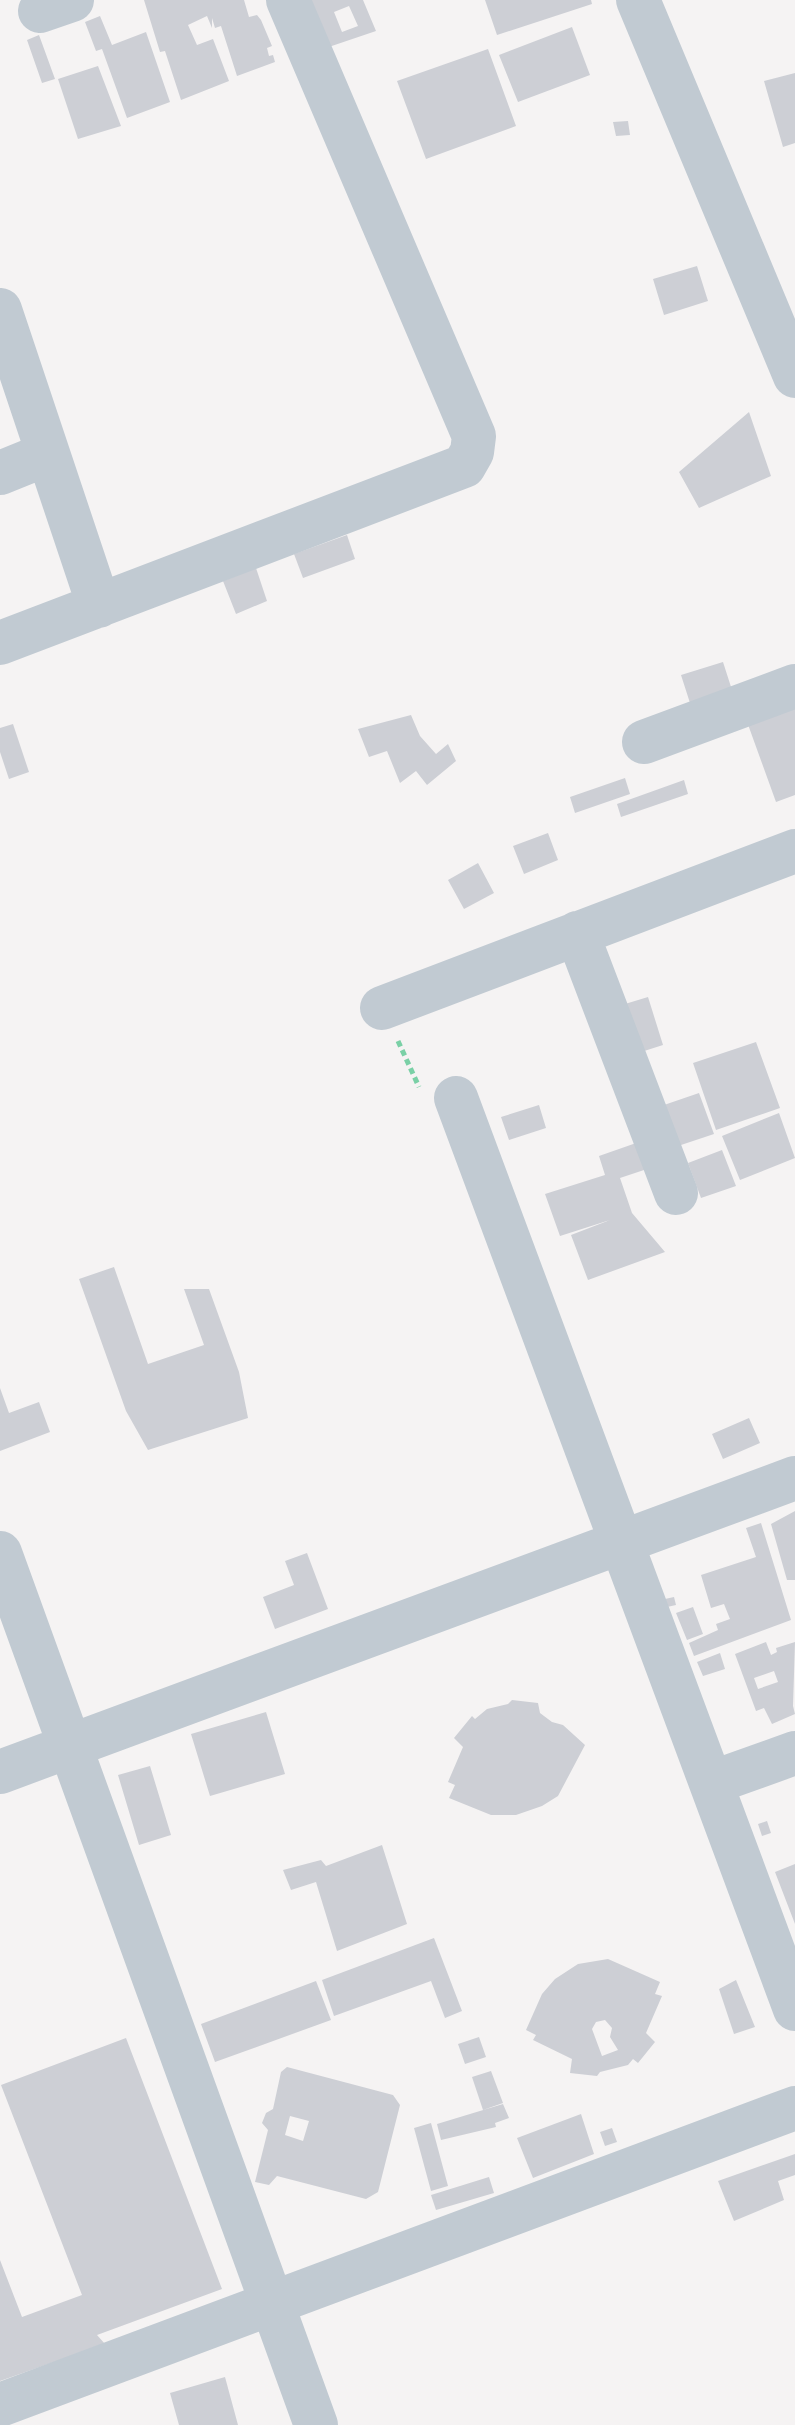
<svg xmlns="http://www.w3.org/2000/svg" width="795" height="2425" font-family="Poppins,sans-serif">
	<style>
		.building { fill: #cdcfd5; fill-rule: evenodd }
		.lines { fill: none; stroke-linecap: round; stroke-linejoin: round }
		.path { stroke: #7ad0a6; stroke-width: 5; stroke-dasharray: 6 4; stroke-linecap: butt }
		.minor { stroke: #c1cad2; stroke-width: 44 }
	</style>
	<rect width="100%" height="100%" fill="#f5f3f3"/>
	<path class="building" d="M 144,0 L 244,0 L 249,17 L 257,15 L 261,20 L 272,46 L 267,48 L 269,56 L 273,55 L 275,62 L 237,76 L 221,26 L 215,28 L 212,18 L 212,28 L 207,16 L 188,25 L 197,45 L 213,39 L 229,81 L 181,100 L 165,51 L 160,52 Z
		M 292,0 L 363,0 L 376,31 L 314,52 ZM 349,6 L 358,26 L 342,32 L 334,12 Z
		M 485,0 L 591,0 L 592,4 L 497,35 Z
		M 100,16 L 112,45 L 146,32 L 170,102 L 127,118 L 102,49 L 96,51 L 85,22 Z
		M 572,27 L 590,75 L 518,102 L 499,55 Z
		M 39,35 L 55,79 L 42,83 L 27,40 Z
		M 488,49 L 516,126 L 426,159 L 397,81 Z
		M 98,66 L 121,126 L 78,139 L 58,79 Z
		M 795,73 L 795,143 L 783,147 L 764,81 Z
		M 628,121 L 630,135 L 616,136 L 613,122 Z
		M 697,266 L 708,301 L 664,315 L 653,279 Z
		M 749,412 L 771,476 L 699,508 L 679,472 Z
		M 347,535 L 355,559 L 303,578 L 294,554 Z
		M 256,568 L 267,601 L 236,614 L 223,581 Z
		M 723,662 L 732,690 L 690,703 L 681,675 Z
		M 795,702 L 795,795 L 776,802 L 746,719 Z
		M 411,715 L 420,736 L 436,754 L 448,744 L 456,761 L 427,785 L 416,771 L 400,783 L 387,751 L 369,757 L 358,729 Z
		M 13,724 L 29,772 L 9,779 L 0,752 L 0,728 Z
		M 625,778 L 630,794 L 575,813 L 570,797 Z
		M 684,780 L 688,794 L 621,817 L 617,804 Z
		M 548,833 L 558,860 L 524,874 L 513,846 Z
		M 478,863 L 494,893 L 464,909 L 448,880 Z
		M 648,997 L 663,1045 L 641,1052 L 625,1004 Z
		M 756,1042 L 780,1108 L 716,1130 L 693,1063 Z
		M 699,1093 L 714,1134 L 678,1146 L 664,1105 Z
		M 539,1105 L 546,1128 L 509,1140 L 501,1117 Z
		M 779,1113 L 795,1158 L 740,1180 L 722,1136 Z
		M 639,1142 L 647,1169 L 620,1178 L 632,1213 L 665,1252 L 588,1280 L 571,1235 L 610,1220 L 560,1236 L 545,1194 L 605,1175 L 599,1156 Z
		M 722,1150 L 736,1186 L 701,1198 L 688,1163 Z
		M 114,1267 L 148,1364 L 204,1345 L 184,1289 L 209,1289 L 239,1372 L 248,1418 L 148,1450 L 126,1411 L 79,1279 Z
		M 0,1388 L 9,1413 L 39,1402 L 50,1432 L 0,1451 Z
		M 749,1418 L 760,1443 L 723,1459 L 712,1434 Z
		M 795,1511 L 795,1580 L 787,1580 L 771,1524 Z
		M 761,1523 L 791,1620 L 694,1656 L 689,1643 L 718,1630 L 716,1624 L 730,1619 L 724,1604 L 711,1608 L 701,1575 L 756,1557 L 746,1528 Z
		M 307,1553 L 328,1609 L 275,1629 L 263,1597 L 294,1585 L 285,1561 Z
		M 674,1597 L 676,1605 L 667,1607 L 665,1599 Z
		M 693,1607 L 703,1634 L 687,1640 L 676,1613 Z
		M 766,1642 L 771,1655 L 777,1652 L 776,1648 L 795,1642 L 793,1706 L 795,1714 L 772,1724 L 764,1708 L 756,1711 L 735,1654 ZM 774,1671 L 778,1682 L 758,1689 L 754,1678 Z
		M 720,1653 L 725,1669 L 703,1676 L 697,1662 Z
		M 512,1700 L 538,1703 L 540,1713 L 552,1722 L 563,1725 L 585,1745 L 558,1796 L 542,1806 L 516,1815 L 491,1815 L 449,1798 L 455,1785 L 448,1782 L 463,1747 L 454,1738 L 472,1716 L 475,1719 L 487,1709 L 508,1704 Z
		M 266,1712 L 285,1774 L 210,1796 L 191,1734 Z
		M 150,1766 L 171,1835 L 139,1845 L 118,1775 Z
		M 767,1821 L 771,1833 L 762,1836 L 758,1824 Z
		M 382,1845 L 407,1924 L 337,1951 L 316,1882 L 291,1890 L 283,1870 L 321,1860 L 326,1866 Z
		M 795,1864 L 795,1924 L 775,1872 Z
		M 434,1938 L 462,2011 L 445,2018 L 431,1981 L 334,2016 L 322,1980 Z
		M 608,1959 L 660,1982 L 655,1994 L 662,1996 L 646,2033 L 655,2042 L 638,2063 L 633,2059 L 628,2065 L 600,2072 L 597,2076 L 570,2073 L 572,2059 L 533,2040 L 536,2035 L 526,2030 L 542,1994 L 555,1979 L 578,1964 ZM 605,2020 L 612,2028 L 610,2037 L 618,2050 L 602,2056 L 592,2029 L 596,2022 Z
		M 736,1980 L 755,2027 L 734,2034 L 719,1989 Z
		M 316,1981 L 331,2020 L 215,2062 L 201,2024 Z
		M 479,2037 L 486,2057 L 465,2064 L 458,2044 Z
		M 126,2038 L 222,2289 L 97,2335 L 105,2344 L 0,2381 L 0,2260 L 22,2317 L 82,2295 L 1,2085 Z
		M 287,2067 L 393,2095 L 400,2105 L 378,2192 L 366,2199 L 277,2176 L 269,2185 L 255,2182 L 268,2130 L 262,2123 L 266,2113 L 273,2109 L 281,2072 ZM 290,2116 L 309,2121 L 303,2141 L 285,2135 Z
		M 491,2071 L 503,2103 L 483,2110 L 472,2077 Z
		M 503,2104 L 509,2118 L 495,2123 L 496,2127 L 441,2140 L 437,2124 Z
		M 581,2114 L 594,2154 L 533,2178 L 517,2138 Z
		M 431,2123 L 448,2186 L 431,2191 L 414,2128 Z
		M 612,2128 L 617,2142 L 605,2146 L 600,2132 Z
		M 795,2154 L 795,2175 L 778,2181 L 784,2200 L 734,2221 L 718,2181 Z
		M 489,2177 L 494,2193 L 436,2210 L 431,2195 Z
		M 225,2377 L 238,2425 L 179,2425 L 170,2393 Z"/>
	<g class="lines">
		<path class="path" d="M 398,1041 L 419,1087"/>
		<path class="minor" d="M 638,0 L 795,376
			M 40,11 L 72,0
			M 0,310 L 99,606
			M 0,473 L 47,454
			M 0,643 L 464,466 L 472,452 L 474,436 L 288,0
			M 644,742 L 795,686
			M 577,933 L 676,1193
			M 382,1008 L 795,851
			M 456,1098 L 795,2009
			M 0,1553 L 316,2425
			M 0,1772 L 795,1478
			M 711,1783 L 795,1753
			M 0,2405 L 795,2108"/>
	</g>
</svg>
